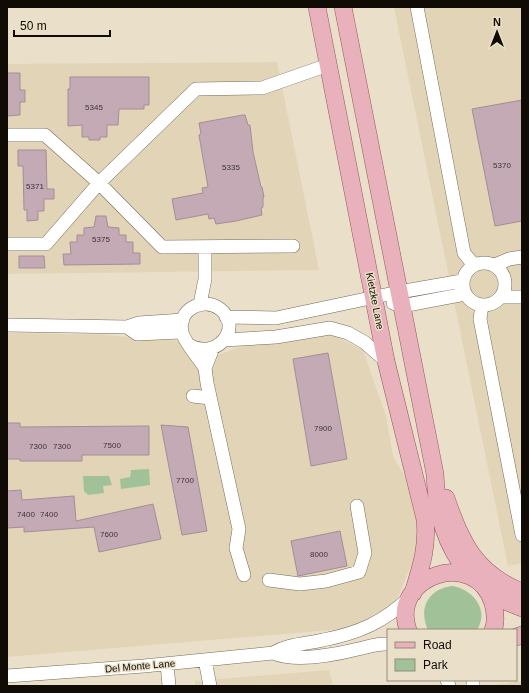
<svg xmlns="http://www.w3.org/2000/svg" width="529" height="693" font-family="Helvetica,sans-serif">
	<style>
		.built { fill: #e2d4b6 }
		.green { fill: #a1c298 }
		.building { fill: #c4aab5; stroke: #a58c97 }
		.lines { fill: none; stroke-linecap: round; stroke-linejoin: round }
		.minor-casing { stroke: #756b57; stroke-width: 14 }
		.major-casing { stroke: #93555d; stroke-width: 18 }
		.minor { stroke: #fff; stroke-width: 13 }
		.major { stroke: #e8b1bb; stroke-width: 17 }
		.labels { text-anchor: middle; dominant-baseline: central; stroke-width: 3; stroke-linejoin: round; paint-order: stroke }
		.number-label { font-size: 8px; fill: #3d3431 }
		.street-label { font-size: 10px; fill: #100c05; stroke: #eadfc8 }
	</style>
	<rect width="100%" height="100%" fill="#eadfc8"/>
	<path class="built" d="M 394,7 L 522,7 L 522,563 L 508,566 Z
		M 277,62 L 319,270 L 7,274 L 7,64 Z
		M 7,333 L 106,335 L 177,341 L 215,356 L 248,344 L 331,334 L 363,350 L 386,416 L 393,456 L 409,484 L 420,529 L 412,563 L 396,602 L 370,622 L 355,628 L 7,657 Z
		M 329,670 L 333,686 L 195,686 L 195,681 Z
		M 522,681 L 522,686 L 487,686 Z"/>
	<path class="green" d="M 149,469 L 150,485 L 121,489 L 120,479 L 130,477 L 131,470 Z
		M 83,476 L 109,476 L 112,485 L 103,486 L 104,493 L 88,495 L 84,491 Z
		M 452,586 C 472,589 490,609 477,630 L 428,630 C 418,609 428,589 452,586 Z"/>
	<path class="building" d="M 7,73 L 20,73 L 20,90 L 25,90 L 25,102 L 20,102 L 20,115 L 7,116 Z
		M 70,77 L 149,77 L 149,105 L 144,105 L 144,109 L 119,109 L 118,125 L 107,125 L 107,137 L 100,137 L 100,140 L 89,140 L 89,137 L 82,137 L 82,125 L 68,126 L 68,89 L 70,89 Z
		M 522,100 L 522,221 L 495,226 L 472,109 Z
		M 243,115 L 245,115 L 248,125 L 250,125 L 253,152 L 261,187 L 262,187 L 264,197 L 263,197 L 263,207 L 261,208 L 262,215 L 236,221 L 216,224 L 214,218 L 209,219 L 208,214 L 176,220 L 172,199 L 203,193 L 202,188 L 208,187 L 199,135 L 201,134 L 199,123 Z
		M 18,150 L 46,150 L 47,189 L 54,189 L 54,199 L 44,199 L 44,211 L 38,211 L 38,220 L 27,221 L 27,210 L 24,210 L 23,166 L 18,166 Z
		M 96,216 L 106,216 L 108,227 L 119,228 L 119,235 L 126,235 L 126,242 L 133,242 L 133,253 L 140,253 L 140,264 L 64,265 L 63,254 L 71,254 L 70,242 L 77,242 L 77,235 L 84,235 L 84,228 L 94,227 Z
		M 19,256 L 44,256 L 45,268 L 19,268 Z
		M 328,353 L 347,459 L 311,466 L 293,359 Z
		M 7,423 L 20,423 L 20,427 L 149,426 L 149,455 L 82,455 L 82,461 L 20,461 L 20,459 L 7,459 Z
		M 161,425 L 188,427 L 207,531 L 182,535 Z
		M 21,490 L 22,500 L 74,496 L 76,521 L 153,504 L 161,539 L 99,552 L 94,527 L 24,532 L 24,527 L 7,528 L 7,491 Z
		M 340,531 L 347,566 L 298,576 L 291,541 Z"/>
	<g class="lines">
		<defs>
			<path id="minor" d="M 417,7 L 464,253 L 474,265
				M 7,135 L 45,135 L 99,183 L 162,247 L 293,246
				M 7,244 L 46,244 L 99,183 L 196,89 L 262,88 L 328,65
				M463 284a21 21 0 1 1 42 0a21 21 0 1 1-42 0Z
				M 495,265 L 509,259 L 522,257
				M 501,297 L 522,297
				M 393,303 L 402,306 L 465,294
				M 200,304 L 205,279 L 205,247
				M 482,305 L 480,319 L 522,535
				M 226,317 L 276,318 L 399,292 L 462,281
				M 7,325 L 127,327 L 139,323 L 183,320
				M 127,327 L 137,334 L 182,332
				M 224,340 L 276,337 L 330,328 L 348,333 L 364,342 L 386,361
				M 189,345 C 216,361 244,328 220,309 C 203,296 177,310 182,332 C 184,342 199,358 205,368
				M 213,348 L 205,368 L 207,383 L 239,529 L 236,548 L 244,575
				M 193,396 L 210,398
				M 269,580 L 300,584 L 326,581 L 359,572 L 365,553 L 357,506
				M 273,653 C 295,662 334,655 358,649 C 368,647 377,643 388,644
				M 205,660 L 210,686
				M 167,664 L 169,686
				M 7,676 L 144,666 L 273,653 C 288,644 306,644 323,640 C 359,633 384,622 410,597
				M 447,680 L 449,686
				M 473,686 L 473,680"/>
			<path id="major" d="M 317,7 L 386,361 L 425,519 C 428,547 421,567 413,593
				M 343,7 L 435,474 C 437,515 444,543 470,576
				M 446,498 C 461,543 476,574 522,592
				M 487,591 L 505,601 L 522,608
				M 408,630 C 389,576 475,547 493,603 C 495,611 497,621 493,630
				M 516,637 L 522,635"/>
		</defs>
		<use href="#minor" class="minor-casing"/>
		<use href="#major" class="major-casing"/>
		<use href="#minor" class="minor"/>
		<use href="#major" class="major"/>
	</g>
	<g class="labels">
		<g class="number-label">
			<text x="94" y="107">5345</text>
			<text x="502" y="165">5370</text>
			<text x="231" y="167">5335</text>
			<text x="35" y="186">5371</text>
			<text x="101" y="239">5375</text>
			<text x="323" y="428">7900</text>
			<text x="112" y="445">7500</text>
			<text x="38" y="446">7300</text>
			<text x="62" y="446">7300</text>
			<text x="185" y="480">7700</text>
			<text x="26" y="514">7400</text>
			<text x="49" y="514">7400</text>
			<text x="109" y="534">7600</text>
			<text x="319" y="554">8000</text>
		</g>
		<g class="street-label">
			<text transform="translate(375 301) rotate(79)">Kietzke Lane</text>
			<text transform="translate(140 666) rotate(-5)">Del Monte Lane</text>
		</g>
	</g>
	<rect width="529" height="693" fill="none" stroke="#100c05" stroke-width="16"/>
	<rect x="387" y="629" width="130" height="52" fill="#eadfc8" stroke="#938b7a"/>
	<rect x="395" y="642" width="20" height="6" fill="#e8b1bb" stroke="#938b7a"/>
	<text x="423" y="649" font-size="12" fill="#100c05">Road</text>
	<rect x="395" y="659" width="20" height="12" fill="#a1c298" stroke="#938b7a"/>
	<text x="423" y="669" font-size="12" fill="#100c05">Park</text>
	<g transform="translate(497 32)" stroke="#eadfc8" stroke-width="3" paint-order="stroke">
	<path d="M0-3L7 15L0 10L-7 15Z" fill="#100c05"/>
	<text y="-6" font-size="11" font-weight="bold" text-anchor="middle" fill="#100c05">N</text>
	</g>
	<path d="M14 30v6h96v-6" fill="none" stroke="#100c05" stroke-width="2"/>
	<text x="20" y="30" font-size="12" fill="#100c05" stroke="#eadfc8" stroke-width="3" paint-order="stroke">50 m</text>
</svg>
